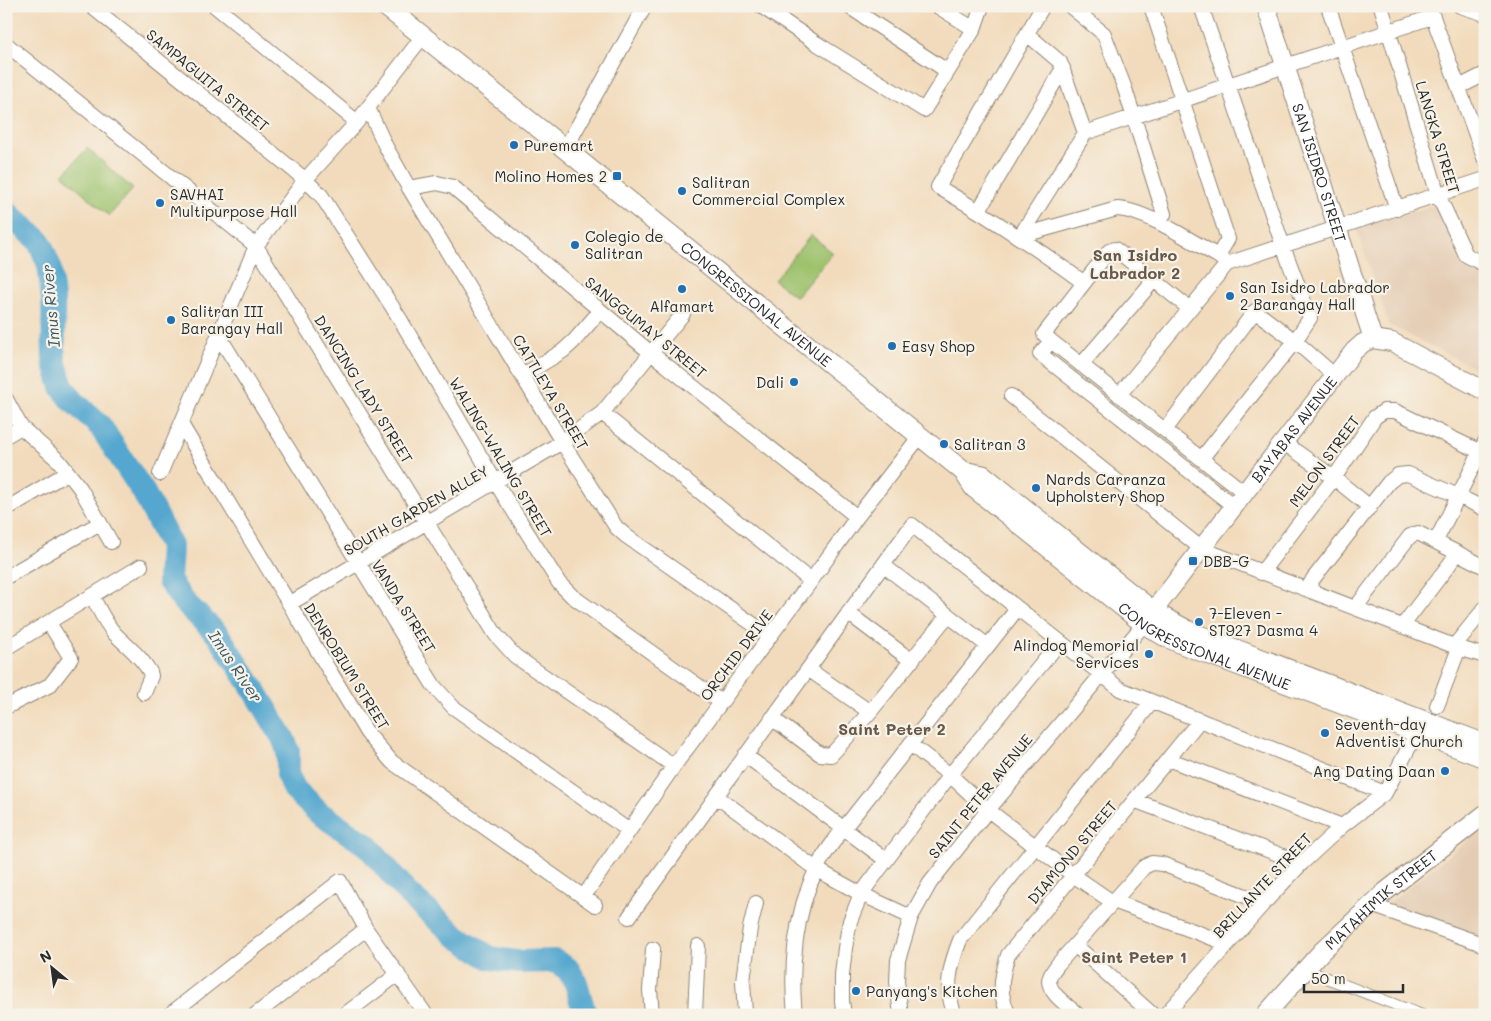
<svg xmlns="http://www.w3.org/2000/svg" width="1491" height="1021" font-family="Mali,sans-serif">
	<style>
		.built { fill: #e4ccb3 }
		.park { fill: #9dc26d; stroke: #64764c }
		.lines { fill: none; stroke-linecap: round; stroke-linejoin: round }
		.river { stroke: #54a7cf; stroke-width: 24 }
		.pedestrian-casing { stroke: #8e8374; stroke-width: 12 }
		.minor-casing { stroke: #8e8374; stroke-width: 16 }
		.tertiary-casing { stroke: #8e8374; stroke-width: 20 }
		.secondary-casing { stroke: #8e8374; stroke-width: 21 }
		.pedestrian { stroke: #fff; stroke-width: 10 }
		.minor { stroke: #fff; stroke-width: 14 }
		.tertiary { stroke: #fff; stroke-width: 18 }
		.secondary { stroke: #fff; stroke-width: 19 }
		.poi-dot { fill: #1f6fb2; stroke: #f7f3e8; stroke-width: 2 }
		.labels { text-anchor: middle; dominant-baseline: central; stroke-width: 4.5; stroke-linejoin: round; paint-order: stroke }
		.street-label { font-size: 15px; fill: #2b2b2b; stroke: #f7f3e8 }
		.poi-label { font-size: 15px; fill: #2b2b2b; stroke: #f7f3e8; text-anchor: start }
		.neighbourhood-label { font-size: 16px; font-weight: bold; fill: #68584a; stroke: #f7f3e8 }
		.water-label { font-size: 16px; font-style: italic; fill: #395664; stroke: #f7f3e8 }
	</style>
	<rect width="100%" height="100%" fill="#f7f3e8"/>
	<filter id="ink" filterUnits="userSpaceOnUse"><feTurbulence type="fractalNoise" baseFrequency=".02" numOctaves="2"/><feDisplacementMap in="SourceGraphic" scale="10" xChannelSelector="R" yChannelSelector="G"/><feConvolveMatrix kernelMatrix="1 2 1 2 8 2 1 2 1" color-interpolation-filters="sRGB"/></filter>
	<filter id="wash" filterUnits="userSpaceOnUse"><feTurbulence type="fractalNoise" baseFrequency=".0096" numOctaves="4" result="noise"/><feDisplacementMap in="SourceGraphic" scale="20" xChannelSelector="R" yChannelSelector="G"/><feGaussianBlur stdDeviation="1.12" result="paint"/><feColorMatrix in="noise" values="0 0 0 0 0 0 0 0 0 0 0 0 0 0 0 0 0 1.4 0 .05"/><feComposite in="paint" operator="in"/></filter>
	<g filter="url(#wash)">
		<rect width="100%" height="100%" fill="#f2dbbc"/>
		<path class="built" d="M 1438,204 L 1459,261 L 1485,273 L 1485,373 L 1389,325 L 1356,228 Z
			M 1485,826 L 1485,940 L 1386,905 L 1453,852 Z"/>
		<path class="park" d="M 87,148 L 133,189 L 109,216 L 63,175 Z
			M 811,235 L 833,253 L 796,297 L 774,280 Z"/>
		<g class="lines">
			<path class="river" d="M 6,212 L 39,241 L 49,265 L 53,298 L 54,361 L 62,387 L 73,401 L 100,426 L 144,493 L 171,546 L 169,581 L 184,602 L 218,635 L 257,694 L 283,738 L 288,751 L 288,776 L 295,790 L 319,813 L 368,846 L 410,896 L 458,937 L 490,958 L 517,962 L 555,961 L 568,969 L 576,983 L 585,1015"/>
		</g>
	</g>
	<g filter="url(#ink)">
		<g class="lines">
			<defs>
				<path id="pedestrian" d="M 1306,970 L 1422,1015"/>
				<path id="minor" d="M 91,6 L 302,177 L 321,195 L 400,319 L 496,483 L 559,583 L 572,596 L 721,702
					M 215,6 L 357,122
					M 761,6 L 816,43 L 924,110 L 974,29 L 982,6
					M 848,6 L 947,71
					M 937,6 L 974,29
					M 1043,6 L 938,187 C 989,216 1036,248 1083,282
					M 1070,6 L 1104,34 L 1125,89 L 1164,214 L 1155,221
					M 1151,6 L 1228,239 L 1218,256
					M 1328,6 L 1397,209
					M 1381,6 L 1438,195 L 1466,255 L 1485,265
					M 1429,6 L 1485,160
					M 1460,6 L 1485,14
					M 1027,34 L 1060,62 L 1085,133
					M 6,44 L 256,246 L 496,635 L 515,656 L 674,766
					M 1459,87 L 1485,74
					M 368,108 L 386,147 L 409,188 L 562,442 L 616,527 L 626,536 L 770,636
					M 565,149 L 645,6
					M 409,188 L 437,183 L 453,187 L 651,353 L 857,517
					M 979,210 L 1063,68
					M 1020,236 L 1085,133 L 1432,17
					M 1020,236 L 1117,209 C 1146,210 1192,242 1218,256 L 1225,262
					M 1227,264 L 1485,179
					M 1154,280 L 1190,309
					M 219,336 L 434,686 L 453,707 L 628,830
					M 1051,341 L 1040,354 L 1235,507
					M 1081,365 L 1154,280 L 1115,249 L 1109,251 L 1044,334 L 1051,341 L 1245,493
					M 522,376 L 563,351 L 574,341 L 600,311
					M 1119,395 L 1227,264
					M 1011,396 L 1202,549 L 1459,648 L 1485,656
					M 6,399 L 21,427 L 59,461 L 80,488 L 111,542
					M 602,413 L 811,581
					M 181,424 L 367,733 L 392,762 L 595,905
					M 1165,430 L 1255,311 L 1295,341 L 1335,376
					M 6,436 L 21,427
					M 1284,443 L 1334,478 L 1370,507
					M 1201,459 L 1295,341 L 1310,318 L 1283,246 L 1201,6
					M 160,474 L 256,246 L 305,180 L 357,122 L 423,36
					M 6,509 L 67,473
					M 1436,541 L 1485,442
					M 883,565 L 988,646
					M 1261,573 L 1334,478 L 1375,417 L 1384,411 L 1395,411 L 1485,454
					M 6,577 L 100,523
					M 1307,590 L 1313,579 L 1389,482 L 1398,475 L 1408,474 L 1458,496 L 1485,509
					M 92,596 C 99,609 105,623 115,634 C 127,646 141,656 150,672 L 151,676 L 144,693
					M 289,604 L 562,442 L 602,413 L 683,314
					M 1356,607 L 1410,536 L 1418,533 L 1485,567
					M 848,613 L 912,661
					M 1403,625 L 1458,553
					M 1455,645 L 1485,608
					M 6,648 L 141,566
					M 808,669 L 870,712
					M 1437,706 L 1459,648
					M 6,707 L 50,685 L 71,658 L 49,623
					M 772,718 L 820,754 L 831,755 L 870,712 L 948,615
					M 910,744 L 950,775 L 988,810 L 1073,875 L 1108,899 L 1228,944
					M 745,755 L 886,860
					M 1168,759 L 1342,826
					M 716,796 L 816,869 L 861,894 L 911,917
					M 1136,801 L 1302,863
					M 584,896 L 674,766 L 811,581 L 857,517 L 920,436
					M 1371,905 L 1485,945
					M 629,917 L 912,525 L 1120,689 L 1385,793
					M 1075,945 L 1153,1015
					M 169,1015 L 340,881 L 366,929 L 426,1015
					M 255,1015 L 366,929
					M 344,1015 L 398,974
					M 652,1015 L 650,990 L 653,949
					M 695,1015 L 698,946
					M 745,1015 L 743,981 L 750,928 L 756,903
					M 795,1015 C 790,967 795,914 816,870 C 821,858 830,847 837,837 L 1017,609
					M 844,1015 L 842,1001 L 842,975 L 845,948 L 850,921 L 861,894 L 950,775 L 1060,642
					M 901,1015 L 897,981 L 898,960 L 911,917 L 930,883 L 988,810 L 1144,624
					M 955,1015 C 944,989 950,965 960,940 L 1152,702
					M 1009,1015 C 998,993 1001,978 1008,955 L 1200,720
					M 1078,1015 C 1069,1006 1050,995 1049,981 C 1049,975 1055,968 1058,964 L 1144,867 L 1152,863 L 1162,864 L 1264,903
					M 1165,1015 L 1264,903 L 1302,863 L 1342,826 L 1385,793 L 1417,732"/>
				<g id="tertiary">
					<path id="s1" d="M 1266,6 L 1373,339"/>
					<path id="s2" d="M 1144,623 L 1354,351 L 1363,343 L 1373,339 L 1392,342 L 1485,391"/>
					<path id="s3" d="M 1265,1015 L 1322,951 L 1385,892 L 1485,814"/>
				</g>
				<g id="secondary">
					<path id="s4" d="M 385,6 L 565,149 L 963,471 L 974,488 L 1144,624 L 1164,636 L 1184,645 L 1485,758"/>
					<path d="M 963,471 L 983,475 L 1154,612 L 1191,632 L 1485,744"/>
				</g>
			</defs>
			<use href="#pedestrian" class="pedestrian-casing"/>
			<use href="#minor" class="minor-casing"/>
			<use href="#tertiary" class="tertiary-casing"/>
			<use href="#secondary" class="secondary-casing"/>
			<use href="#pedestrian" class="pedestrian"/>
			<use href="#minor" class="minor"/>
			<use href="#tertiary" class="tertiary"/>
			<use href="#secondary" class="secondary"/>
		</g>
	</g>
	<g class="poi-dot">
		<circle cx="514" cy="145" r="5"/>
		<rect x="612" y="171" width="10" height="10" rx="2.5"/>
		<circle cx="682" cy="191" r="5"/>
		<circle cx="160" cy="203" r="5"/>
		<circle cx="575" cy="245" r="5"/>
		<circle cx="682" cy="289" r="5"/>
		<circle cx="1230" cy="296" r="5"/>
		<circle cx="171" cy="320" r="5"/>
		<circle cx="892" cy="346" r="5"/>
		<circle cx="794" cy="382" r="5"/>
		<circle cx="944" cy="444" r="5"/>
		<circle cx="1036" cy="488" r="5"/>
		<rect x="1188" y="556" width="10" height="10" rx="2.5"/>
		<circle cx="1199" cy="622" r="5"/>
		<circle cx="1149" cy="654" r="5"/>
		<circle cx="1325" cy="733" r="5"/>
		<circle cx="1445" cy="771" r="5"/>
		<circle cx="856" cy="991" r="5"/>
	</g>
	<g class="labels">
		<g class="street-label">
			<text transform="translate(208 80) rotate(39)">SAMPAGUITA STREET</text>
			<text transform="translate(1438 137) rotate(73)">LANGKA STREET</text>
			<text stroke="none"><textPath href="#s1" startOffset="175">SAN ISIDRO STREET</textPath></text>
			<text stroke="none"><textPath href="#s4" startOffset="476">CONGRESSIONAL AVENUE</textPath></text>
			<text transform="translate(646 327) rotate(39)">SANGGUMAY STREET</text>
			<text transform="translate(364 389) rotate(58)">DANCING LADY STREET</text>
			<text transform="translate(551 392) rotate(59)">CATTLEYA STREET</text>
			<text stroke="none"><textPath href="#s2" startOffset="245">BAYABAS AVENUE</textPath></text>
			<text transform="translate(501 457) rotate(59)">WALING-WALING STREET</text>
			<text transform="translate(1324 461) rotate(-54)">MELON STREET</text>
			<text transform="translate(416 510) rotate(-30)">SOUTH GARDEN ALLEY</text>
			<text transform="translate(404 606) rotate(58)">VANDA STREET</text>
			<text stroke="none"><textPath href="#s4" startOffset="1044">CONGRESSIONAL AVENUE</textPath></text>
			<text transform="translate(736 655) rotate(-53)">ORCHID DRIVE</text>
			<text transform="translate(347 666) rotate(58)">DENROBIUM STREET</text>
			<text transform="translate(980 796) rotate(-51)">SAINT PETER AVENUE</text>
			<text transform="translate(1072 852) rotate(-50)">DIAMOND STREET</text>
			<text transform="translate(1262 885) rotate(-47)">BRILLANTE STREET</text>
			<text stroke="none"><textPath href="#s3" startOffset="164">MATAHIMIK STREET</textPath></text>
		</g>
		<g class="poi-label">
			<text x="524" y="145">Puremart</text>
			<text x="607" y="176" text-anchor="end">Molino Homes 2</text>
			<text x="692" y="182">Salitran<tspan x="692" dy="17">Commercial Complex</tspan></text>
			<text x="170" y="194">SAVHAI<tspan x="170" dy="17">Multipurpose Hall</tspan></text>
			<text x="585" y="236">Colegio de<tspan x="585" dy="17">Salitran</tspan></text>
			<text x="1240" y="287">San Isidro Labrador<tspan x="1240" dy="17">2 Barangay Hall</tspan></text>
			<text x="682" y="306" text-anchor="middle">Alfamart</text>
			<text x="181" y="311">Salitran III<tspan x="181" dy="17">Barangay Hall</tspan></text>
			<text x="902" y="346">Easy Shop</text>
			<text x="784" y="382" text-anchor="end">Dali</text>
			<text x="954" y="444">Salitran 3</text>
			<text x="1046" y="479">Nards Carranza<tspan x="1046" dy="17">Upholstery Shop</tspan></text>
			<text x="1203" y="561">DBB-G</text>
			<text x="1209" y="613">7-Eleven -<tspan x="1209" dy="17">ST927 Dasma 4</tspan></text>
			<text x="1139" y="645" text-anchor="end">Alindog Memorial<tspan x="1139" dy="17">Services</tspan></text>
			<text x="1335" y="724">Seventh-day<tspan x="1335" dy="17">Adventist Church</tspan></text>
			<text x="1435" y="771" text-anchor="end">Ang Dating Daan</text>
			<text x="866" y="991">Panyang's Kitchen</text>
		</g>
		<g class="neighbourhood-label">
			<text x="1135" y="254">San Isidro<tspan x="1135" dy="18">Labrador 2</tspan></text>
			<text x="892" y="728">Saint Peter 2</text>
			<text x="1134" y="956">Saint Peter 1</text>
		</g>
		<g class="water-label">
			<text transform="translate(50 306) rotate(-95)">Imus River</text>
			<text transform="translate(236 666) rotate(56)">Imus River</text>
		</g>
	</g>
	<rect width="1491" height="1021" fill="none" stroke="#f7f3e8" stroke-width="25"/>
	<g transform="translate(52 968) rotate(331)" stroke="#f7f3e8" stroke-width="4" paint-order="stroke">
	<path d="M0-4L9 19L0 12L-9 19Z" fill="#2b2b2b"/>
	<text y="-8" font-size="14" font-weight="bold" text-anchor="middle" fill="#2b2b2b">N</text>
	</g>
	<path d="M1304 984v8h99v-8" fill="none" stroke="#2b2b2b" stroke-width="2.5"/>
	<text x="1311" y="984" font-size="15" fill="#2b2b2b" stroke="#f7f3e8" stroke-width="4" paint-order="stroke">50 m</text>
</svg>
